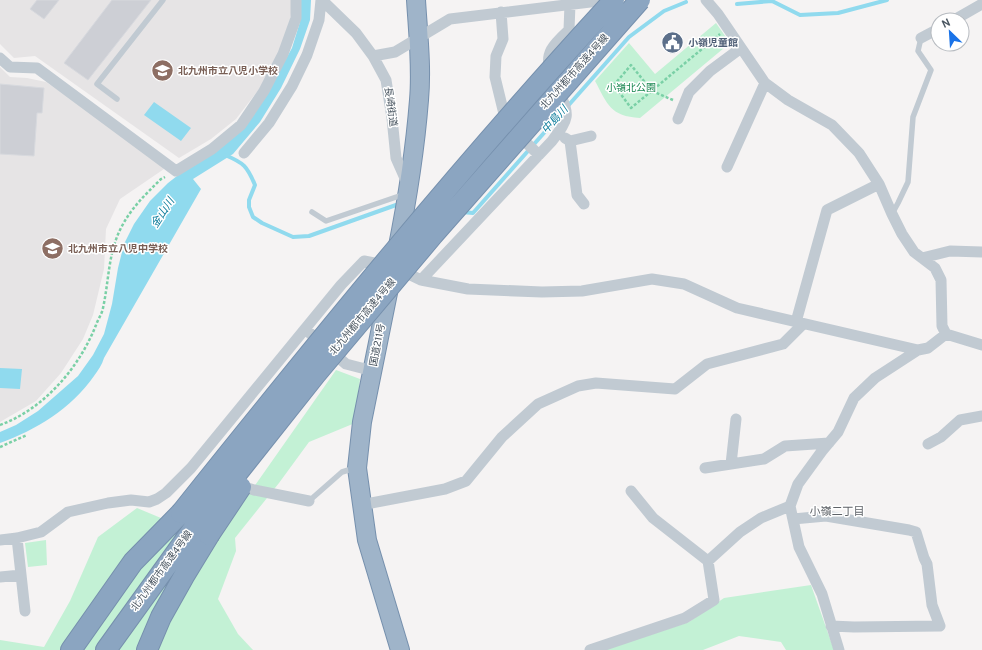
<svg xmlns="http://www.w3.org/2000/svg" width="982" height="650" font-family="Overpass,'Noto Sans JP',sans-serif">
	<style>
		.education { fill: #e6e4e5 }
		.green { fill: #c3f1d5 }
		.water { fill: #90daee }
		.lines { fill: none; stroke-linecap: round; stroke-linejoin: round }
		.stream { stroke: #90daee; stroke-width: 4 }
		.building { fill: #cdcfd5; stroke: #d7d9de }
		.trunk-casing { stroke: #7690ad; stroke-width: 20 }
		.motorway-casing { stroke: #7690ad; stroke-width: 22 }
		.path { stroke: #7ad0a6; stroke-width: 2.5; stroke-dasharray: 3 2; stroke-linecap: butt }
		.service { stroke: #c1cad2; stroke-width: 5.5 }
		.minor { stroke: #c1cad2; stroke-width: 11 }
		.trunk { stroke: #9fb4c9; stroke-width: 18 }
		.motorway { stroke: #8ba5c1; stroke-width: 20 }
		.motorway-bridge-casing { stroke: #7690ad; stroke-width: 22; stroke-linecap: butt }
		.motorway-bridge { stroke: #8ba5c1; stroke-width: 20 }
		.labels { text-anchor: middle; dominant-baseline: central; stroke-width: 3; stroke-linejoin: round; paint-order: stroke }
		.service-label { font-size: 10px; font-weight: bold; fill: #4e5e75; stroke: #fff; text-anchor: start }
		.education-label { font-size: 10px; font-weight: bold; fill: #785e54; stroke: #fff; text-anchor: start }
		.street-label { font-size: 10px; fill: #4a5661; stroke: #fff }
		.park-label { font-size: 10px; fill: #17864f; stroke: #fff }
		.water-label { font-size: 11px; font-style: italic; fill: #0c7c9b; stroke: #fff }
		.neighbourhood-label { font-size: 11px; fill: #5f6368; stroke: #fff }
	</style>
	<rect width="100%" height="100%" fill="#f5f3f3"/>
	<path class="education" d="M 0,0 L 293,0 L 289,26 L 279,53 L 263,84 L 236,119 L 211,139 L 179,158 L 35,56 L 14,58 L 0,44 Z
		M 0,67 L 10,77 L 27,78 L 46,82 L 154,155 L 164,169 L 120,199 L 106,229 L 104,269 L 93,315 L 83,339 L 61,373 L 36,401 L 0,422 Z"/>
	<path class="green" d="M 716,23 L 730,43 L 640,118 C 610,116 608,105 595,81 L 629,43 L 655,74 Z
		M 336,370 L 360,379 L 355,423 L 309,442 L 279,483 L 235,538 L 236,551 L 218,599 L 238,634 L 253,650 L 0,650 L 0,640 L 44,647 L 70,601 L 98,537 L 137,508 L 216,541 Z
		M 46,540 L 47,565 L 28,567 L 25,543 Z
		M 811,585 L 834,650 L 786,650 L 781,642 L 739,636 L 703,650 L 604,650 L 689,622 L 724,598 Z"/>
	<path class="water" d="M 300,0 L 311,0 L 310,20 L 300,49 L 281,88 L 260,122 L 233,154 L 193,179 L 201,189 L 104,358 C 102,365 98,370 94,376 C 71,409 36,430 0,443 L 0,432 L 16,425 L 38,411 L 78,376 L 93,355 L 104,334 L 112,304 L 118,268 L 124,244 L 134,224 L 150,201 L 168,183 L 186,169 L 233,138 L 283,64 L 292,48 L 300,22 Z
		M 154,102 L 191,128 L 181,141 L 144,115 Z
		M 0,368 L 22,369 L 20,389 L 0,388 Z"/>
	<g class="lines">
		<path class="stream" d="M 737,4 L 772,1 L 800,15 L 838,13 L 887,0
			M 225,155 C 244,163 247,166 255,185 L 249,200 L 249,207 L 253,217 L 262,223 L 293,237 L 309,236 L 396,205
			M 461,212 L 473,213 L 629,37 L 664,11 L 686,2"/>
	</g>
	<path class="building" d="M 37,0 L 59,0 L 44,19 L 30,9 Z
		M 112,0 L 151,0 L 88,80 L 64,63 Z
		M 0,84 L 44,88 L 42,113 L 37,113 L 34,156 L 0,154 Z"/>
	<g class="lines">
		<defs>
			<path id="trunk" d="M 397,251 C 407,201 415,151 419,100 C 422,67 418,33 416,0
				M 390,283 L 362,422 L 357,468 L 367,540 L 400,650"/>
			<path id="motorway" d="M 71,650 L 133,562 L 181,513
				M 106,650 L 196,525
				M 147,650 L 161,617 L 184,576 L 209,535"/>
		</defs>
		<use href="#trunk" class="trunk-casing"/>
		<use href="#motorway" class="motorway-casing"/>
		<path class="path" d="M 673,100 L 652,91 L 631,65 L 614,85 L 631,108 L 720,34
			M 0,425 C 44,409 79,368 96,325 C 98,319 102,314 103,308 C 109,281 108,253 121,228 C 131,208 145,195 161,179 L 165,177
			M 0,447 L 27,435"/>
		<path class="service" d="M 117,99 L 97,84 L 163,0
			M 312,212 L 326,221 L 405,194
			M 892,214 L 898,203 L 908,182 L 913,117 L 931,70 L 918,51 L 921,38
			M 309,501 L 342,472 L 355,468"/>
		<path class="minor" d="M 322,0 L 356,33 L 373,56 L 386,80 L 392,118 L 396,158 L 408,185
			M 706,0 L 718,14 L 765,83 L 788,100 L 832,125 L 859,153 L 879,184 L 892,214 L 902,234 L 914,252 L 935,268 L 941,280 L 942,326 L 946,334 L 982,345
			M 501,12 L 503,39 L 496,56 L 495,77 L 504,114 L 512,129 L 539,155
			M 954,20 L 982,4
			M 921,38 L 938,29
			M 373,56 L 395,52 L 450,19 L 607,0
			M 0,58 L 10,67 L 37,68 L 176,171 L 212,149 L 241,125 L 264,91 L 283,54 L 296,18 L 296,0
			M 551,73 C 543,53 555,43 569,30 L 570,4
			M 678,119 L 689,92 L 710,71 L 741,48
			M 565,138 L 570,141 L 591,136
			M 570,141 L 577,195 L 584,204
			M 244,153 L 269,123 L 292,86 L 307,55 L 319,20 L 321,0
			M 727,167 L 765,83
			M 922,258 L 950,251 L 982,252
			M 421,280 L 552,141 C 571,116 569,116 558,88
			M 796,322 L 827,210 L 879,184
			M 305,329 L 346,364 L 373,371
			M 928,444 L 941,437 L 960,420 L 982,416
			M 731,464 L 736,419
			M 705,468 L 764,459 L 785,446 L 829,443
			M 238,485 L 254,490 L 309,501
			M 361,505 L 445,489 L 466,481 L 502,437 L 538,404 L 578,386 L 596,383 L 675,389 L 707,364 L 783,344 L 803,324
			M 793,519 L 826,516 L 909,530 L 916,532 L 924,558 L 927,564 L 932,605 L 940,626 L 854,627 L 831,626
			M 17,538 L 25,611
			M 0,540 L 17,538 L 41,532 L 68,512 L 108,503 L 131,500 L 149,502 L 157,499 L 166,493 L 191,468 L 341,285 L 364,261 L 394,267 L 421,280 L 468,289 L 542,292 L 582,291 L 652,279 L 684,284 L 737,308 L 918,350
			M 708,561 L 740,532 L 761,518 L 790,506
			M 0,577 L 21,575
			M 590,650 L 685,618 L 714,600 L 708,561 L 653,518 L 631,491
			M 839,650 L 822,594 L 799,547 L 790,506 L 798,484 L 822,451 L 838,432 L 854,398 L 875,378 L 918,350 L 928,348 L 946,334"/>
		<use href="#trunk" class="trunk"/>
		<use href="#motorway" class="motorway"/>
		<defs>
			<path id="motorway-bridge" d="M 181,513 C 321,338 462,165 614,0
				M 196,525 L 316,374 L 433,235 L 640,0
				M 209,535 L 241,487"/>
		</defs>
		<use href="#motorway-bridge" class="motorway-bridge-casing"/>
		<use href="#motorway-bridge" class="motorway-bridge"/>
	</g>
	<defs>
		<symbol id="civic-disc" viewBox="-11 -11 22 22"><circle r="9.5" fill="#5c6f8a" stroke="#fff"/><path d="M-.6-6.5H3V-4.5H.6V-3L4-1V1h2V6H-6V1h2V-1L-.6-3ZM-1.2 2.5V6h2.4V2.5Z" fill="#fff"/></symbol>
		<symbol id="school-disc" viewBox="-11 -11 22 22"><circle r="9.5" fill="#8d6e63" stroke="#fff"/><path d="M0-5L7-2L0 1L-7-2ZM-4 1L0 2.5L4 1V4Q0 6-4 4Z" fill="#fff"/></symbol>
	</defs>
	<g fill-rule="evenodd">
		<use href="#civic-disc" x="660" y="30" width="25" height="25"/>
		<use href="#school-disc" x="150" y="58" width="25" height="25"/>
		<use href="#school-disc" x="40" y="236" width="25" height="25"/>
	</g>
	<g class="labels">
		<g class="service-label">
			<text x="688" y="43">小嶺児童館</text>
		</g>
		<g class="education-label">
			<text x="178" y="71">北九州市立八児小学校</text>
			<text x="68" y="249">北九州市立八児中学校</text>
		</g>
		<g class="street-label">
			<text transform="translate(575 72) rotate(-48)">北九州都市高速4号線</text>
			<text transform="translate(390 107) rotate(82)">長崎街道</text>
			<text transform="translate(363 317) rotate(-50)">北九州都市高速4号線</text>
			<text transform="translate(378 345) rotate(-79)">国道211号</text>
			<text transform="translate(162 571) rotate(-54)">北九州都市高速4号線</text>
		</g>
		<g class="park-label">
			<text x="631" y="88">小嶺北公園</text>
		</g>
		<g class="water-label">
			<text transform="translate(555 120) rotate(-48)">中島川</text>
			<text transform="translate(163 213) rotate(-57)">金山川</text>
		</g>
		<g class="neighbourhood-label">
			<text x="837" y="512">小嶺二丁目</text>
		</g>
	</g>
	<g transform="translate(950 32) rotate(335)"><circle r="19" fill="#ffffff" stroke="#b7bbc0"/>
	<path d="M0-3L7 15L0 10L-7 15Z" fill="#1a73e8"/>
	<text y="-6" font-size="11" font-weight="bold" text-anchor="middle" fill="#4a5661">N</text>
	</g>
</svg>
